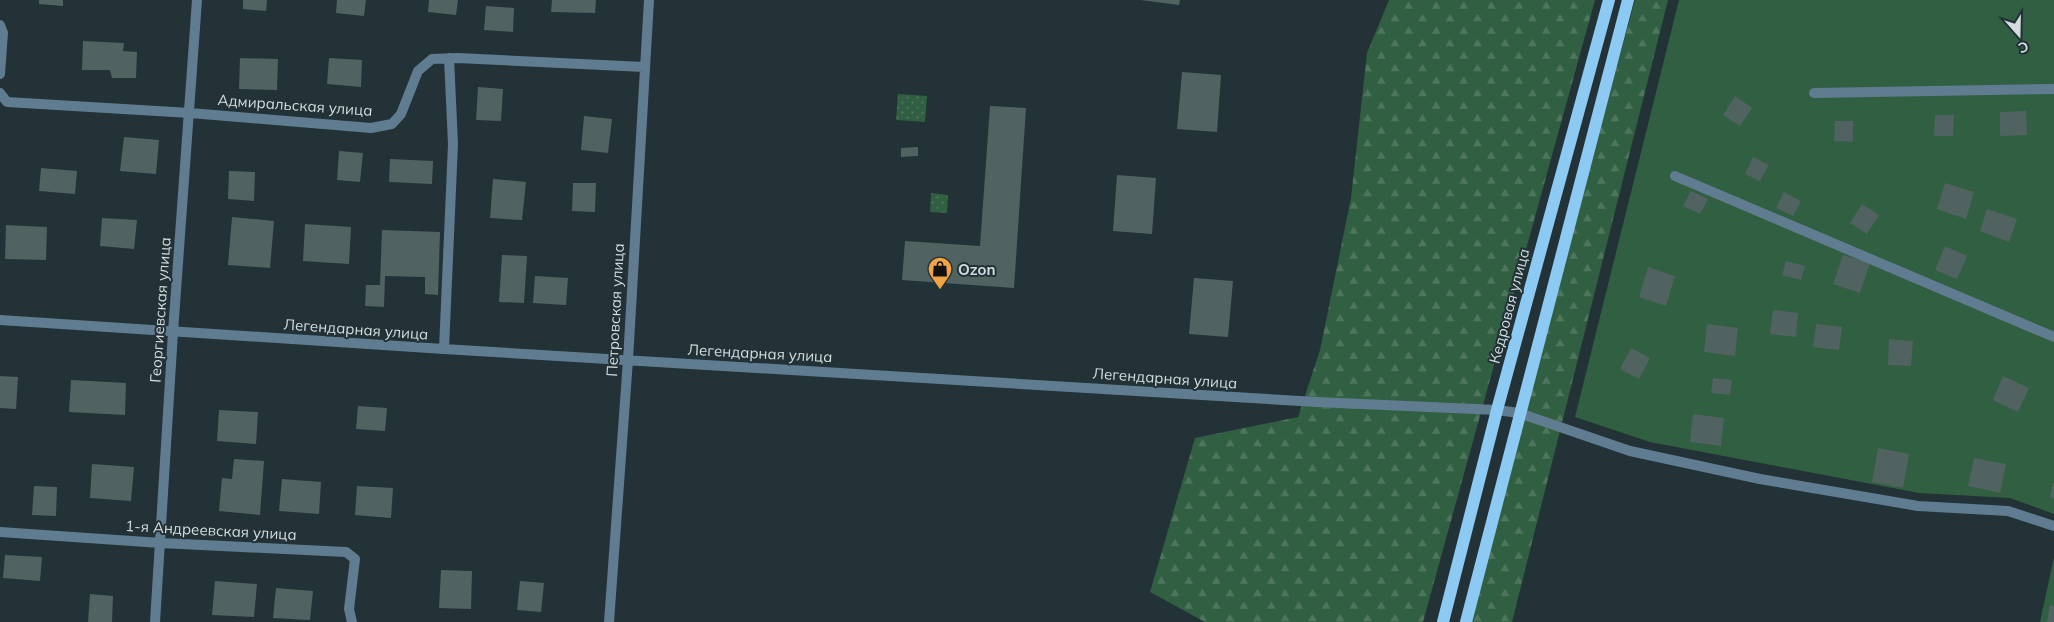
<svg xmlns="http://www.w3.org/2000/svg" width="2054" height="622" font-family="Mulish,sans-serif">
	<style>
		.forest { fill: url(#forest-firs) }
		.park { fill: url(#park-dots) }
		.garden { fill: #315f42 }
		.building { fill: #516360 }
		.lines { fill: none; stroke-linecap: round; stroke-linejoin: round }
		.street { stroke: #607c90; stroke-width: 10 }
		.primary { stroke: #8cc9f3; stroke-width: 12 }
		.labels { text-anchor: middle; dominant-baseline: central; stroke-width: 4; stroke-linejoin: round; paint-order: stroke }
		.street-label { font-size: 15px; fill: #d3dddf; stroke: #223236 }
		.poi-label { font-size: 15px; font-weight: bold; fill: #d3dddf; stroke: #223236; text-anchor: start }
	</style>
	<defs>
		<pattern id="forest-firs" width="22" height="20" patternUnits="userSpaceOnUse" patternTransform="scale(1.25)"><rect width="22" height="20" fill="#315f42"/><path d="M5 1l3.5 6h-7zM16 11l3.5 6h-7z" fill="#4e765d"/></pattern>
		<pattern id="park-dots" width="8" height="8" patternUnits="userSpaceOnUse" patternTransform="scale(1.25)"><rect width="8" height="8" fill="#315f42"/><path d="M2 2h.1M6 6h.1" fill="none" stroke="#4e765d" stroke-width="1.8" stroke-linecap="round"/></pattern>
	</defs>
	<rect width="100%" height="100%" fill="#223236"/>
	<path class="forest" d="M 1389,0 L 1595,0 L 1423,622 L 1205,622 L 1150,592 L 1195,438 L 1298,417 L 1320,350 L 1351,198 L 1367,53 Z
		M 1635,0 L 1668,0 L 1512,622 L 1470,622 L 1535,370 Z"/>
	<path class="park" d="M 898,94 L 927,96 L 925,122 L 896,120 Z
		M 931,193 L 948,195 L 947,213 L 930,212 Z"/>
	<path class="garden" d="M 1679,0 L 2054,0 L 2054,514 L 2010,498 L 1919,493 L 1650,442 L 1575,417 Z
		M 2054,557 L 2054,622 L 2040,622 Z"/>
	<path class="building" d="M 39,0 L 63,0 L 63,6 L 39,4 Z
		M 243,0 L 267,0 L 266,11 L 243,9 Z
		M 337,0 L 366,0 L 364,16 L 336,13 Z
		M 429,0 L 458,0 L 456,15 L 428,12 Z
		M 552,0 L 596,0 L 595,13 L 551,12 Z
		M 1140,0 L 1180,0 L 1179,5 Z
		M 486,6 L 514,8 L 513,32 L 484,30 Z
		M 83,41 L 124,43 L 123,51 L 137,52 L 136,78 L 112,78 L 110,70 L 82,70 Z
		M 240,58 L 278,59 L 277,90 L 239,89 Z
		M 329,58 L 362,60 L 361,87 L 327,84 Z
		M 1182,72 L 1221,75 L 1217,132 L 1177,129 Z
		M 478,87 L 503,89 L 501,121 L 476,120 Z
		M 1735,96 L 1752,108 L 1740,126 L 1723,115 Z
		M 990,106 L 1026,108 L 1014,288 L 902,280 L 905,241 L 980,246 Z
		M 2026,111 L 2027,135 L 2000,136 L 2000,112 Z
		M 1935,115 L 1954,115 L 1953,136 L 1934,136 Z
		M 584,116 L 612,119 L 608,153 L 581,150 Z
		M 1835,121 L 1853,121 L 1853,142 L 1834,141 Z
		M 124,137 L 159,140 L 156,174 L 120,171 Z
		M 918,147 L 918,156 L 901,157 L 901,148 Z
		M 339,151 L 363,153 L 360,182 L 337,180 Z
		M 1753,157 L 1769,165 L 1760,181 L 1745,174 Z
		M 390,159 L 433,161 L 432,184 L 389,182 Z
		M 41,168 L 77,171 L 75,194 L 39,191 Z
		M 229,171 L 255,172 L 254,201 L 228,199 Z
		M 1117,175 L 1156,178 L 1152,234 L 1113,231 Z
		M 493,179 L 526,182 L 522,220 L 490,218 Z
		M 573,183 L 596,183 L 595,212 L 572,211 Z
		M 1945,183 L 1974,192 L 1966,219 L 1937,209 Z
		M 1691,191 L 1708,199 L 1700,214 L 1683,206 Z
		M 1784,192 L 1801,201 L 1793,216 L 1776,208 Z
		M 1862,204 L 1879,215 L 1867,234 L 1850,223 Z
		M 1987,209 L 2017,219 L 2009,242 L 1980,231 Z
		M 232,217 L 274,221 L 270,268 L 228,265 Z
		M 102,218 L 137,220 L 134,249 L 100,246 Z
		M 305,224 L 351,227 L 349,264 L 303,261 Z
		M 6,225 L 47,227 L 46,260 L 5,259 Z
		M 382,230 L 440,232 L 438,295 L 425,294 L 425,277 L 385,276 L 384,307 L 365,306 L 366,285 L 380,285 Z
		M 1945,246 L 1967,256 L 1957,279 L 1935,270 Z
		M 502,255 L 527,256 L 524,303 L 499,302 Z
		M 1843,255 L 1870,263 L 1860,293 L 1833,284 Z
		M 1786,261 L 1805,266 L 1801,280 L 1782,275 Z
		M 1648,267 L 1675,276 L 1666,306 L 1639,297 Z
		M 535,276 L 568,278 L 566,305 L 533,303 Z
		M 1194,278 L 1233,281 L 1228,337 L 1189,334 Z
		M 1773,310 L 1798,313 L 1796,337 L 1770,334 Z
		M 1707,324 L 1738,328 L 1735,356 L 1704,352 Z
		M 1816,324 L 1842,327 L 1839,350 L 1813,347 Z
		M 1889,339 L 1913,341 L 1911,366 L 1888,365 Z
		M 1631,348 L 1650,358 L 1639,379 L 1620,369 Z
		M 0,376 L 18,377 L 16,409 L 0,408 Z
		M 2003,376 L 2029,388 L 2018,412 L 1993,400 Z
		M 1713,378 L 1732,380 L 1730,395 L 1711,393 Z
		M 71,380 L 126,383 L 125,415 L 69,412 Z
		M 358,406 L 387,408 L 385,431 L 356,429 Z
		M 219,410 L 258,412 L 256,444 L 217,441 Z
		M 1693,414 L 1724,418 L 1721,446 L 1690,442 Z
		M 1878,448 L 1909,454 L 1903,488 L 1872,482 Z
		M 1974,458 L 2006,464 L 2000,493 L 1968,486 Z
		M 234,459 L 264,461 L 260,515 L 219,511 L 222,478 L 232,479 Z
		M 92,464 L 134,467 L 131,501 L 90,498 Z
		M 282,479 L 321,482 L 319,514 L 279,511 Z
		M 2053,483 L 2054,483 L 2054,498 L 2050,497 Z
		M 34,486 L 57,487 L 56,516 L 32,515 Z
		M 357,486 L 393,488 L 391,518 L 355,515 Z
		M 5,555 L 42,557 L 40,581 L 3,578 Z
		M 441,570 L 472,571 L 471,609 L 439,608 Z
		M 215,581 L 257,584 L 254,617 L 212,615 Z
		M 520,581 L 544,583 L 541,612 L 517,610 Z
		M 276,588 L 313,591 L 310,620 L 273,618 Z
		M 90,594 L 113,596 L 112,622 L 88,622 Z
		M 2050,605 L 2054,606 L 2054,622 L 2047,622 Z"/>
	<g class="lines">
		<path class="street" d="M 0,25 L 3,33 L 0,74
			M 0,93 L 7,102 L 190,113 L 371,128 L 392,124 L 401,114 L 418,71 L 432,59 L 458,58 L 644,67
			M 1814,93 L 2054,89
			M 1675,176 L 2054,337
			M 0,320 L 444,349 L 1317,402 L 1497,410 L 1519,413 L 1630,451 L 1760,479 L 1918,506 L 2008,511 L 2054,526
			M 444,349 L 453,144 L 449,58
			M 0,532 L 161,543 L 346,552 L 355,559 L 349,609 L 352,622
			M 155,622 L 173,332 L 197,0
			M 609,622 L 628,360 L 649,0"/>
		<path class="primary" d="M 1443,622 L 1497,410 L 1609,0
			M 1466,622 L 1628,0"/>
	</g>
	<defs>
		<symbol id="shop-pin" viewBox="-11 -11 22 30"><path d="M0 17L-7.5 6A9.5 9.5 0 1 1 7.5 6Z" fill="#f3a442" stroke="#223236"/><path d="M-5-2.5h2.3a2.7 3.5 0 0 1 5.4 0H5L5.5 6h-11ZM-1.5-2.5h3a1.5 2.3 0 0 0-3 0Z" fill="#111"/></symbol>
	</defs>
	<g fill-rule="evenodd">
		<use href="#shop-pin" x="926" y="255" width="28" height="38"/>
	</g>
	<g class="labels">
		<g class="street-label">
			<text transform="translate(295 105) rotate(4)">Адмиральская улица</text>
			<text transform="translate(1509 306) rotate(-75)">Кедровая улица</text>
			<text transform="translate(160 310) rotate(-86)">Георгиевская улица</text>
			<text transform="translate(615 310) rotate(-87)">Петровская улица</text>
			<text transform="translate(356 329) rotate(4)">Легендарная улица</text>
			<text transform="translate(760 353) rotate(3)">Легендарная улица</text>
			<text transform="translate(1165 378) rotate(4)">Легендарная улица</text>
			<text transform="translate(211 530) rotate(3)">1-я Андреевская улица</text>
		</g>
		<g class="poi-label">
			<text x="958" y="269">Ozon</text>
		</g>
	</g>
	<g transform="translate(2019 35) rotate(160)" stroke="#223236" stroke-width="4" paint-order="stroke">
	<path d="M0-4L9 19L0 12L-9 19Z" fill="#d3dddf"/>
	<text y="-8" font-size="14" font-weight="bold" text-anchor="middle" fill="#d3dddf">С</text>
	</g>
</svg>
